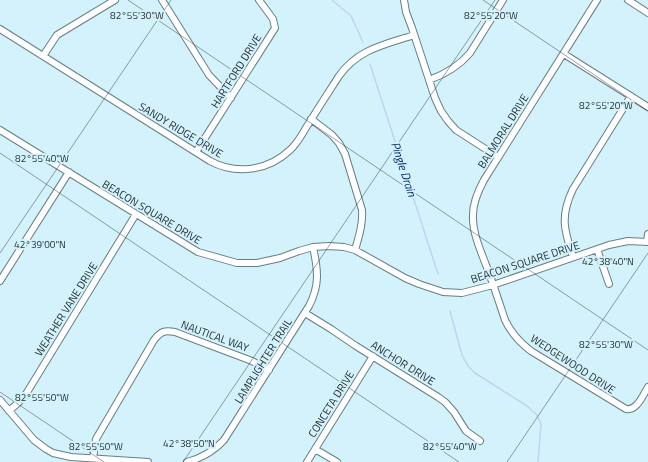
<svg xmlns="http://www.w3.org/2000/svg" width="648" height="462" font-family="'Titillium Web',sans-serif">
	<style>
		.lines { fill: none; stroke-linecap: round; stroke-linejoin: round }
		.stream { stroke: #c0d3f1; stroke-width: 1.5 }
		.street-casing { stroke: #647f87; stroke-width: 8 }
		.street { stroke: #fff; stroke-width: 6 }
		.ticks { fill: none; stroke: #263134; stroke-width: 1; stroke-opacity: 0.45 }
		.labels { text-anchor: middle; dominant-baseline: central; stroke-width: 4; stroke-linejoin: round; paint-order: stroke }
		.street-label { font-size: 11px; fill: #263134; stroke: #d4f2fb }
		.water-label { font-size: 12px; font-style: italic; fill: #012968; stroke: #d4f2fb }
		.ticks-label { font-size: 10px; text-anchor: middle; fill: #263134; stroke: #d4f2fb; stroke-width: 4; stroke-linejoin: round; paint-order: stroke }
	</style>
	<rect width="100%" height="100%" fill="#d4f2fb"/>
	<g class="lines">
		<path class="stream" d="M 332,0 L 351,16 L 363,42
			M 370,64 L 438,274
			M 450,311 L 462,355 L 468,366 L 475,373 L 527,406 L 537,415 L 541,424 L 538,462"/>
		<defs>
			<path id="street" d="M 162,0 L 209,75 L 231,98
				M 404,0 L 406,12 L 412,28 L 435,98 L 441,111 L 448,121 L 456,130 L 498,157
				M 597,0 L 484,180 C 478,191 473,202 473,215 C 472,232 480,249 486,265 C 493,283 499,302 505,320 C 511,333 519,342 531,351 L 626,409 C 637,411 643,395 648,387
				M 628,0 L 648,13
				M 0,29 L 210,161 C 236,175 268,171 290,150 C 299,142 304,130 311,120 C 320,105 330,90 339,76 C 358,49 384,45 414,35
				M 564,54 L 648,107
				M 43,56 L 57,35 L 115,0
				M 429,80 C 446,74 459,66 470,53 L 503,0
				M 311,119 L 332,135 L 339,143 L 345,154 L 362,210 C 363,224 359,236 355,250
				M 0,130 L 198,252 L 237,263 L 257,263 L 280,258 L 299,251 L 313,247 L 329,246 L 344,247 L 355,250 L 405,278 L 419,284 L 443,292 L 462,293 L 493,285 L 609,245 L 628,241 L 648,242
				M 196,152 L 275,28 L 273,19 L 259,0
				M 647,242 L 648,234
				M 597,249 L 609,284
				M 573,257 C 564,230 560,216 573,189 L 631,96
				M 0,281 L 69,172
				M 305,313 L 331,329 L 356,346 L 438,397 L 445,402 L 454,412 L 466,431 L 480,441
				M 0,400 L 34,440 L 46,449 L 53,453 L 71,457 L 148,462
				M 9,411 L 18,403 L 26,394 L 136,214
				M 315,449 L 337,462
				M 93,458 L 96,439 L 154,340 C 161,331 165,330 175,332 L 252,361 L 269,370
				M 187,462 C 202,458 214,451 224,440 L 309,306 C 320,285 318,270 313,247
				M 307,462 L 373,356"/>
		</defs>
		<use href="#street" class="street-casing"/>
		<use href="#street" class="street"/>
	</g>
	<path class="ticks" d="M 128,0 L 648,350M 483,0 L 648,111M 0,153 L 459,462M 0,253 L 171,0M 0,392 L 104,462M 183,462 L 495,0M 507,462 L 648,253"/>
	<g class="labels">
		<g class="street-label">
			<text transform="translate(236 71) rotate(-58)">HARTFORD DRIVE</text>
			<text transform="translate(181 130) rotate(31)">SANDY RIDGE DRIVE</text>
			<text transform="translate(503 131) rotate(-58)">BALMORAL DRIVE</text>
			<text transform="translate(152 212) rotate(31)">BEACON SQUARE DRIVE</text>
			<text transform="translate(525 262) rotate(-18)">BEACON SQUARE DRIVE</text>
			<text transform="translate(66 309) rotate(-58)">WEATHER VANE DRIVE</text>
			<text transform="translate(215 336) rotate(20)">NAUTICAL WAY</text>
			<text transform="translate(263 361) rotate(-58)">LAMPLIGHTER TRAIL</text>
			<text transform="translate(403 363) rotate(32)">ANCHOR DRIVE</text>
			<text transform="translate(573 364) rotate(33)">WEDGEWOOD DRIVE</text>
			<text transform="translate(331 404) rotate(-58)">CONCETA DRIVE</text>
		</g>
		<g class="water-label">
			<text transform="translate(404 169) rotate(72)">Pingle Drain</text>
		</g>
	</g>
	<g class="ticks-label">
		<text x="137" y="19">82°55'30"W</text>
		<text x="491" y="19">82°55'20"W</text>
		<text x="606" y="109">82°55'20"W</text>
		<text x="42" y="162">82°55'40"W</text>
		<text x="40" y="248">42°39'00"N</text>
		<text x="608" y="265">42°38'40"N</text>
		<text x="606" y="348">82°55'30"W</text>
		<text x="42" y="401">82°55'50"W</text>
		<text x="189" y="447">42°38'50"N</text>
		<text x="96" y="450">82°55'50"W</text>
		<text x="450" y="450">82°55'40"W</text>
	</g>
</svg>
